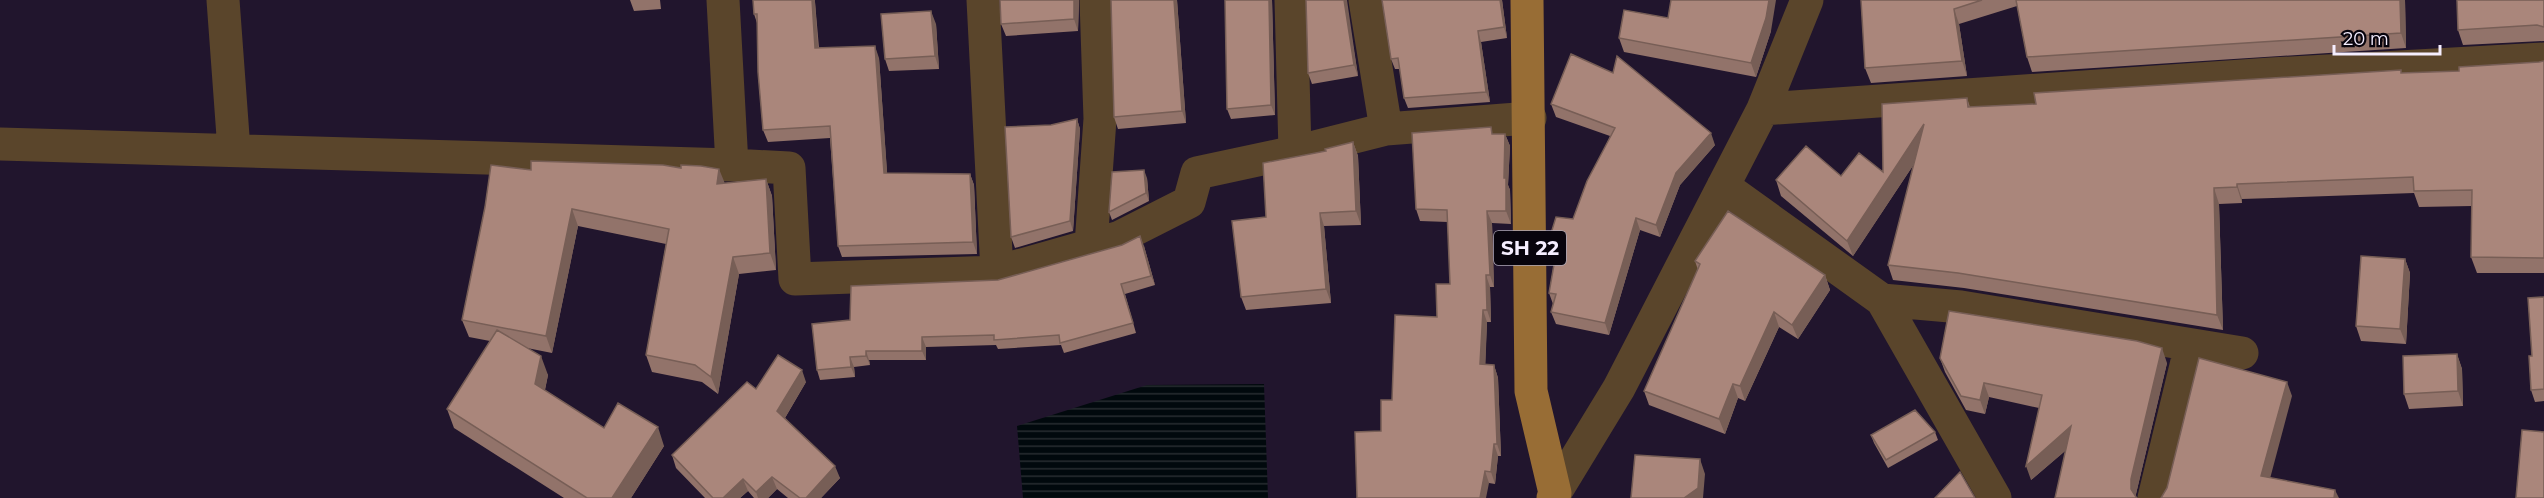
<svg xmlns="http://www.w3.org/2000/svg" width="2544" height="498" font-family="Montserrat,sans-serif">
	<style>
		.water { fill: url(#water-rules) }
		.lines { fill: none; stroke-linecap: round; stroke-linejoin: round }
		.minor { stroke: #5a452b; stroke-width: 33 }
		.major { stroke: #986d35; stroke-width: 33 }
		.wall { fill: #92736a }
		.shaded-wall { fill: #775e56 }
		.building { fill: #aa867b; stroke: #775e56; stroke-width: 1.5 }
		.labels { text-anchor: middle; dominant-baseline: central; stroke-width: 6; stroke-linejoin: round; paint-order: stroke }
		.shield { fill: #08040d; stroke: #aea8b6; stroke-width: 1.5 }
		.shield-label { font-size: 20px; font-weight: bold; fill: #f5eeff }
	</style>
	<defs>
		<pattern id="water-rules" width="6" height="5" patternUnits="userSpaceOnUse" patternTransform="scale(1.5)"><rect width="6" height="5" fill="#01090d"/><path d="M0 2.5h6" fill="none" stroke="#272d31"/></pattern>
	</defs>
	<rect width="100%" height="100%" fill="#21152d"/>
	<path class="water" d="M 1264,384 L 1268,498 L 1023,498 L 1017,426 L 1147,385 Z"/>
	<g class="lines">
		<path class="minor" d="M 223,0 L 234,150
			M 983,0 L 997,272
			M 1291,0 L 1295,152
			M 1365,0 L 1386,129
			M 1763,109 L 2271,74 L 2544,59
			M 0,144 L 732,165 L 723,0
			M 732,165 L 789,168 L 795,279 L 997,272 L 1120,237 L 1189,202 L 1197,173 L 1295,152 L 1386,129 L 1530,118
			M 1723,186 L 1882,300 L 1995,498
			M 1091,245 L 1100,119 L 1096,0
			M 1882,300 L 1961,307 L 2242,353
			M 1555,493 L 1619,388 L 1763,109 L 1807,0
			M 2154,498 L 2191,345"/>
		<path class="major" d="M 1527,0 L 1531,391 L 1555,493 L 1553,498"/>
	</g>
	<path class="wall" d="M 630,0 L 660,0 L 661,9 L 634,11 Z
		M 1000,0 L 1079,0 L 1078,31 L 1006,36 L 1001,24 Z
		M 1177,0 L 1186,123 L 1118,129 L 1114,117 Z
		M 1225,0 L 1272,0 L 1275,115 L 1231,119 L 1227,109 Z
		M 1502,0 L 1507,38 L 1481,42 L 1490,102 L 1408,108 L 1404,98 L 1400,69 L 1395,69 L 1391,59 Z
		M 1861,0 L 2405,0 L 2406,48 L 2032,72 L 2027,57 L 2017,6 L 1959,24 L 1967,76 L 1871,83 L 1865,68 Z
		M 2544,0 L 2544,41 L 2463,45 L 2458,30 Z
		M 815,2 L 819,48 L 879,58 L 887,173 L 970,174 L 974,185 L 977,254 L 842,257 L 838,246 L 830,138 L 768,142 L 763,130 L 757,23 L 754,14 Z
		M 1346,2 L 1358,76 L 1312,84 L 1308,73 Z
		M 1668,18 L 1771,31 L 1756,77 L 1624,52 L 1619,38 Z
		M 936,24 L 939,69 L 889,71 L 885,59 Z
		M 2544,61 L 2544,273 L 2477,273 L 2471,257 L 2472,206 L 2419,207 L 2414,193 L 2242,199 L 2242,203 L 2219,204 L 2223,330 L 1964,288 L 1893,280 L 1888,265 L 1914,164 L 1853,256 L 1781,196 L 1776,180 L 1883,172 L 1967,98 L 1970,107 L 2036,104 L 2403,73 L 2459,71 L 2539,62 Z
		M 1551,104 L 1715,145 L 1680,185 L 1660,237 L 1640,230 L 1609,335 L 1556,324 L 1551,312 L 1553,304 L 1549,293 L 1554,263 L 1551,262 L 1546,250 L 1573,219 L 1610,136 L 1556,117 Z
		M 1077,119 L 1080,129 L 1073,231 L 1015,248 L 1011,237 L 1051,125 Z
		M 1494,134 L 1505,134 L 1510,146 L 1508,185 L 1510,190 L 1511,224 L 1492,223 L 1494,287 L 1490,287 L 1491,322 L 1487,322 L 1485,365 L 1494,365 L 1498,378 L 1501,456 L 1498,456 L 1495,484 L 1489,483 L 1381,431 L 1392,400 L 1437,317 L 1450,284 L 1448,222 L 1420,221 L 1416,209 Z
		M 1353,142 L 1358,156 L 1361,225 L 1324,226 L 1331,303 L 1246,310 L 1241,297 L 1266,217 L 1326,151 Z
		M 531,170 L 724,183 L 766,179 L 772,196 L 776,270 L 739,274 L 718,394 L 702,382 L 652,372 L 646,355 L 666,244 L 578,226 L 552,353 L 527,348 L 548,375 L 545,390 L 604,428 L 664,446 L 631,498 L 564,498 L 454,428 L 447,409 L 490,341 L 469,337 L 462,320 Z
		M 1147,178 L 1149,201 L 1112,220 L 1109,212 Z
		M 1144,246 L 1155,285 L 1125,294 L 1136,333 L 1064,353 L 1061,345 L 998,349 L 996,345 L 926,347 L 926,360 L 869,360 L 870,365 L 854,367 L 855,377 L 820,380 L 817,370 L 850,320 L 998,280 Z
		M 2405,259 L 2410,273 L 2406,344 L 2361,341 L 2356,326 Z
		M 1695,261 L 1825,275 L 1830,290 L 1798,339 L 1779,327 L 1745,401 L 1738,398 L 1725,434 L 1649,405 L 1644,391 L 1698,270 Z
		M 2544,297 L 2544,401 L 2535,402 L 2531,390 Z
		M 2457,354 L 2462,369 L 2463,406 L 2409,409 L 2404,394 Z
		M 1940,358 L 2167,363 L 2136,494 L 2136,497 L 2066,450 L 2031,480 L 2039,408 L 1989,397 L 1985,414 L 1966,410 L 1945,372 Z
		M 806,382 L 785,418 L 840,478 L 821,498 L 788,498 L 777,489 L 768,498 L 754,498 L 748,491 L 740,498 L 705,498 L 676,468 L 672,455 L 756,389 Z
		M 1935,432 L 1938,440 L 1888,468 L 1874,443 L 1871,435 Z"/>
	<path class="shaded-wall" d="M 812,0 L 815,0 L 815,2 L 819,60 L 815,48 Z
		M 1074,0 L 1079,0 L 1078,31 L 1074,19 Z
		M 1174,0 L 1177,0 L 1186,123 L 1182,111 Z
		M 1269,0 L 1272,0 L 1275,115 L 1271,105 Z
		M 1344,0 L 1347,0 L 1358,76 L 1354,65 Z
		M 1500,0 L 1502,0 L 1507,38 L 1504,27 Z
		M 1769,0 L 1776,0 L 1771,31 L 1756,77 L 1751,63 Z
		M 2400,0 L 2405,0 L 2406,48 L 2401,33 Z
		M 1954,9 L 1959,24 L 1967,76 L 1962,61 Z
		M 931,11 L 936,24 L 939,69 L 935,56 Z
		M 1478,31 L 1481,42 L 1490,102 L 1486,92 Z
		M 875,46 L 879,58 L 888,185 L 884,173 Z
		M 1077,119 L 1080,129 L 1073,231 L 1070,221 Z
		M 1924,124 L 1930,140 L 1853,256 L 1847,241 Z
		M 1711,133 L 1715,145 L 1680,185 L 1660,237 L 1656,225 L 1676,173 Z
		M 1505,134 L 1510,146 L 1508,185 L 1510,190 L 1511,224 L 1506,211 L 1504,178 Z
		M 1353,142 L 1358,156 L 1361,225 L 1356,211 Z
		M 719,169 L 726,186 L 717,184 Z
		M 1144,170 L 1147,178 L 1149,201 L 1146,193 Z
		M 970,174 L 974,185 L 977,254 L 973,242 Z
		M 766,179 L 772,196 L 776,270 L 770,253 Z
		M 2237,184 L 2242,199 L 2242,203 L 2237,187 Z
		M 2214,188 L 2219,204 L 2223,330 L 2217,315 Z
		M 572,209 L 578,226 L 552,353 L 546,336 Z
		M 1487,211 L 1492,223 L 1494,287 L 1490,275 Z
		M 1320,213 L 1324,226 L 1331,303 L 1326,289 Z
		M 1636,218 L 1640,230 L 1609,335 L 1605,323 Z
		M 1140,236 L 1144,246 L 1155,285 L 1151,276 Z
		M 733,257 L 739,274 L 718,394 L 711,377 Z
		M 2405,259 L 2410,273 L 2406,344 L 2400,329 Z
		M 1486,275 L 1490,287 L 1491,322 L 1487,310 Z
		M 1825,275 L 1830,290 L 1798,339 L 1792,325 Z
		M 1483,310 L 1487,322 L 1485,377 L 1480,364 Z
		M 1774,312 L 1779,327 L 1745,401 L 1740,386 Z
		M 922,337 L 926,347 L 926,360 L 922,351 Z
		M 2162,348 L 2167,363 L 2136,494 L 2136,498 L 2131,489 L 2131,479 Z
		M 866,351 L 869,360 L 870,365 L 866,356 Z
		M 2457,354 L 2462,369 L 2463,406 L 2458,391 Z
		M 541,356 L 548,375 L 542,403 L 535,384 Z
		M 850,357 L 854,367 L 855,377 L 851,367 Z
		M 1494,365 L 1498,378 L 1501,456 L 1497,444 Z
		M 802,370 L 806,382 L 782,423 L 777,411 Z
		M 2287,382 L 2292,396 L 2267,490 L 2261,476 Z
		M 1984,383 L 1989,397 L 1985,414 L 1980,400 Z
		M 1733,384 L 1738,398 L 1725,434 L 1719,419 Z
		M 2071,426 L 2077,441 L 2031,480 L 2026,466 Z
		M 658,427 L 664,446 L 631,498 L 612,498 Z
		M 1494,444 L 1498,456 L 1495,484 L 1491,472 Z
		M 1700,459 L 1705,474 L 1703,498 L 1684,498 Z
		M 835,466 L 840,478 L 821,498 L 806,498 Z
		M 1485,471 L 1489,483 L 1486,498 L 1480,498 Z
		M 772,477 L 777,489 L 768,498 L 758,498 L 756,492 Z
		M 743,479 L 748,491 L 740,498 L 723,498 Z
		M 2335,490 L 2339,498 L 2334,498 Z"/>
	<path class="building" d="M 753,0 L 812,0 L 815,48 L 875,46 L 884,173 L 970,174 L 973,242 L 838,246 L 830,126 L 763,130 L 758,72 L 757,14 L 754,14 Z
		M 1000,0 L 1074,0 L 1074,19 L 1001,24 Z
		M 1111,0 L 1174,0 L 1182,111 L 1114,117 Z
		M 1225,0 L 1269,0 L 1271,105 L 1227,109 Z
		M 1306,0 L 1344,0 L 1354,65 L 1308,73 Z
		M 1382,0 L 1500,0 L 1504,27 L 1478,31 L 1486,92 L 1404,98 L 1398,58 L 1391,59 Z
		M 1671,0 L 1769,0 L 1766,18 L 1751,63 L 1619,38 L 1624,10 L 1668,18 Z
		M 1861,0 L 1982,0 L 1954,9 L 1962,61 L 1865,68 Z
		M 2016,0 L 2400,0 L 2401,33 L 2027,57 Z
		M 2457,0 L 2544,0 L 2544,27 L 2537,25 L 2458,30 Z
		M 931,11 L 935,56 L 885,59 L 881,14 Z
		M 1571,54 L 1613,73 L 1617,56 L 1711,133 L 1676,173 L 1656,225 L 1636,218 L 1605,323 L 1551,312 L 1556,294 L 1549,293 L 1556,253 L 1546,250 L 1556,217 L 1573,219 L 1587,181 L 1615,128 L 1551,104 Z
		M 2544,61 L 2544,258 L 2471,257 L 2472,190 L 2414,191 L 2413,177 L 2237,184 L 2237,187 L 2214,188 L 2217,315 L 1958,273 L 1888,265 L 1924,124 L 1847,241 L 1776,180 L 1806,146 L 1841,176 L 1859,153 L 1883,172 L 1882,104 L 1967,98 L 1968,107 L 2036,104 L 2034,93 L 2401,70 L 2401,73 L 2459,71 L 2459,67 L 2539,62 Z
		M 1077,119 L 1070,221 L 1011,237 L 1005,127 L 1051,125 Z
		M 1491,127 L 1492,134 L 1505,134 L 1504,178 L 1506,178 L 1506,211 L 1487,211 L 1490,275 L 1486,275 L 1487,310 L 1483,310 L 1480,364 L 1494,365 L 1497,444 L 1494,444 L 1491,472 L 1485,471 L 1480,498 L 1357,498 L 1355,432 L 1381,431 L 1381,400 L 1392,400 L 1395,315 L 1437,317 L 1436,284 L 1450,284 L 1447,210 L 1416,209 L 1412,133 Z
		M 1353,142 L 1356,211 L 1320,213 L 1326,289 L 1241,297 L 1232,221 L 1266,217 L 1263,163 L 1326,151 L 1325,149 Z
		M 531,161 L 663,165 L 681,168 L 681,165 L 701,166 L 719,169 L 717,184 L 766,179 L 770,253 L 733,257 L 711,377 L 695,365 L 646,355 L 669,229 L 572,209 L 546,336 L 462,320 L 485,207 L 491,165 L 531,170 Z
		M 1144,170 L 1146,193 L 1109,212 L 1112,172 Z
		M 1728,211 L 1825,275 L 1792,325 L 1774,312 L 1740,386 L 1733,384 L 1719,419 L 1644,391 L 1700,264 L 1695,261 Z
		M 1140,236 L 1151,276 L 1121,284 L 1133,323 L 1060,343 L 1059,335 L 994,340 L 994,335 L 922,337 L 922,351 L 866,351 L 866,356 L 850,357 L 851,367 L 817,370 L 812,324 L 850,320 L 851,286 L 998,280 L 1122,245 Z
		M 2361,256 L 2405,259 L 2400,329 L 2356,326 Z
		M 2544,297 L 2544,389 L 2531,390 L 2529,356 L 2532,356 L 2528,298 Z
		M 1949,311 L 2137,341 L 2162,348 L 2131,479 L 2131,489 L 2136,497 L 2137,498 L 2055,498 L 2071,426 L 2026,466 L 2042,395 L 1984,383 L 1980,400 L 1961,396 L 1940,358 Z
		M 497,330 L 541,356 L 535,384 L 604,428 L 618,403 L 658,427 L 612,498 L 587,498 L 447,409 Z
		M 2457,354 L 2458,391 L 2404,394 L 2403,356 Z
		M 778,355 L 802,370 L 777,411 L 835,466 L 806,498 L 800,498 L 772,477 L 756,492 L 743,479 L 723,498 L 713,498 L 672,455 L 747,382 L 756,389 Z
		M 2199,358 L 2287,382 L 2261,476 L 2335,490 L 2334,498 L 2161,498 L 2167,488 Z
		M 1915,410 L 1935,432 L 1886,460 L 1871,435 Z
		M 2522,430 L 2544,432 L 2544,498 L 2516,498 Z
		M 1635,455 L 1700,459 L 1698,488 L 1684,498 L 1631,498 Z
		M 1960,472 L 1975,498 L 1935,498 Z"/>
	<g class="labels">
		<rect class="shield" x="1494" y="231" width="72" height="34" rx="4.5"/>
		<g class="shield-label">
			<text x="1530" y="248">SH 22</text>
		</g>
	</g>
	<path d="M2334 45v9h106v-9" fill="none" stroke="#f5eeff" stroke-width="3"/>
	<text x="2343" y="45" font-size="18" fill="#f5eeff" stroke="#08040d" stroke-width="4.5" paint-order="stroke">20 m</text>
</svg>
